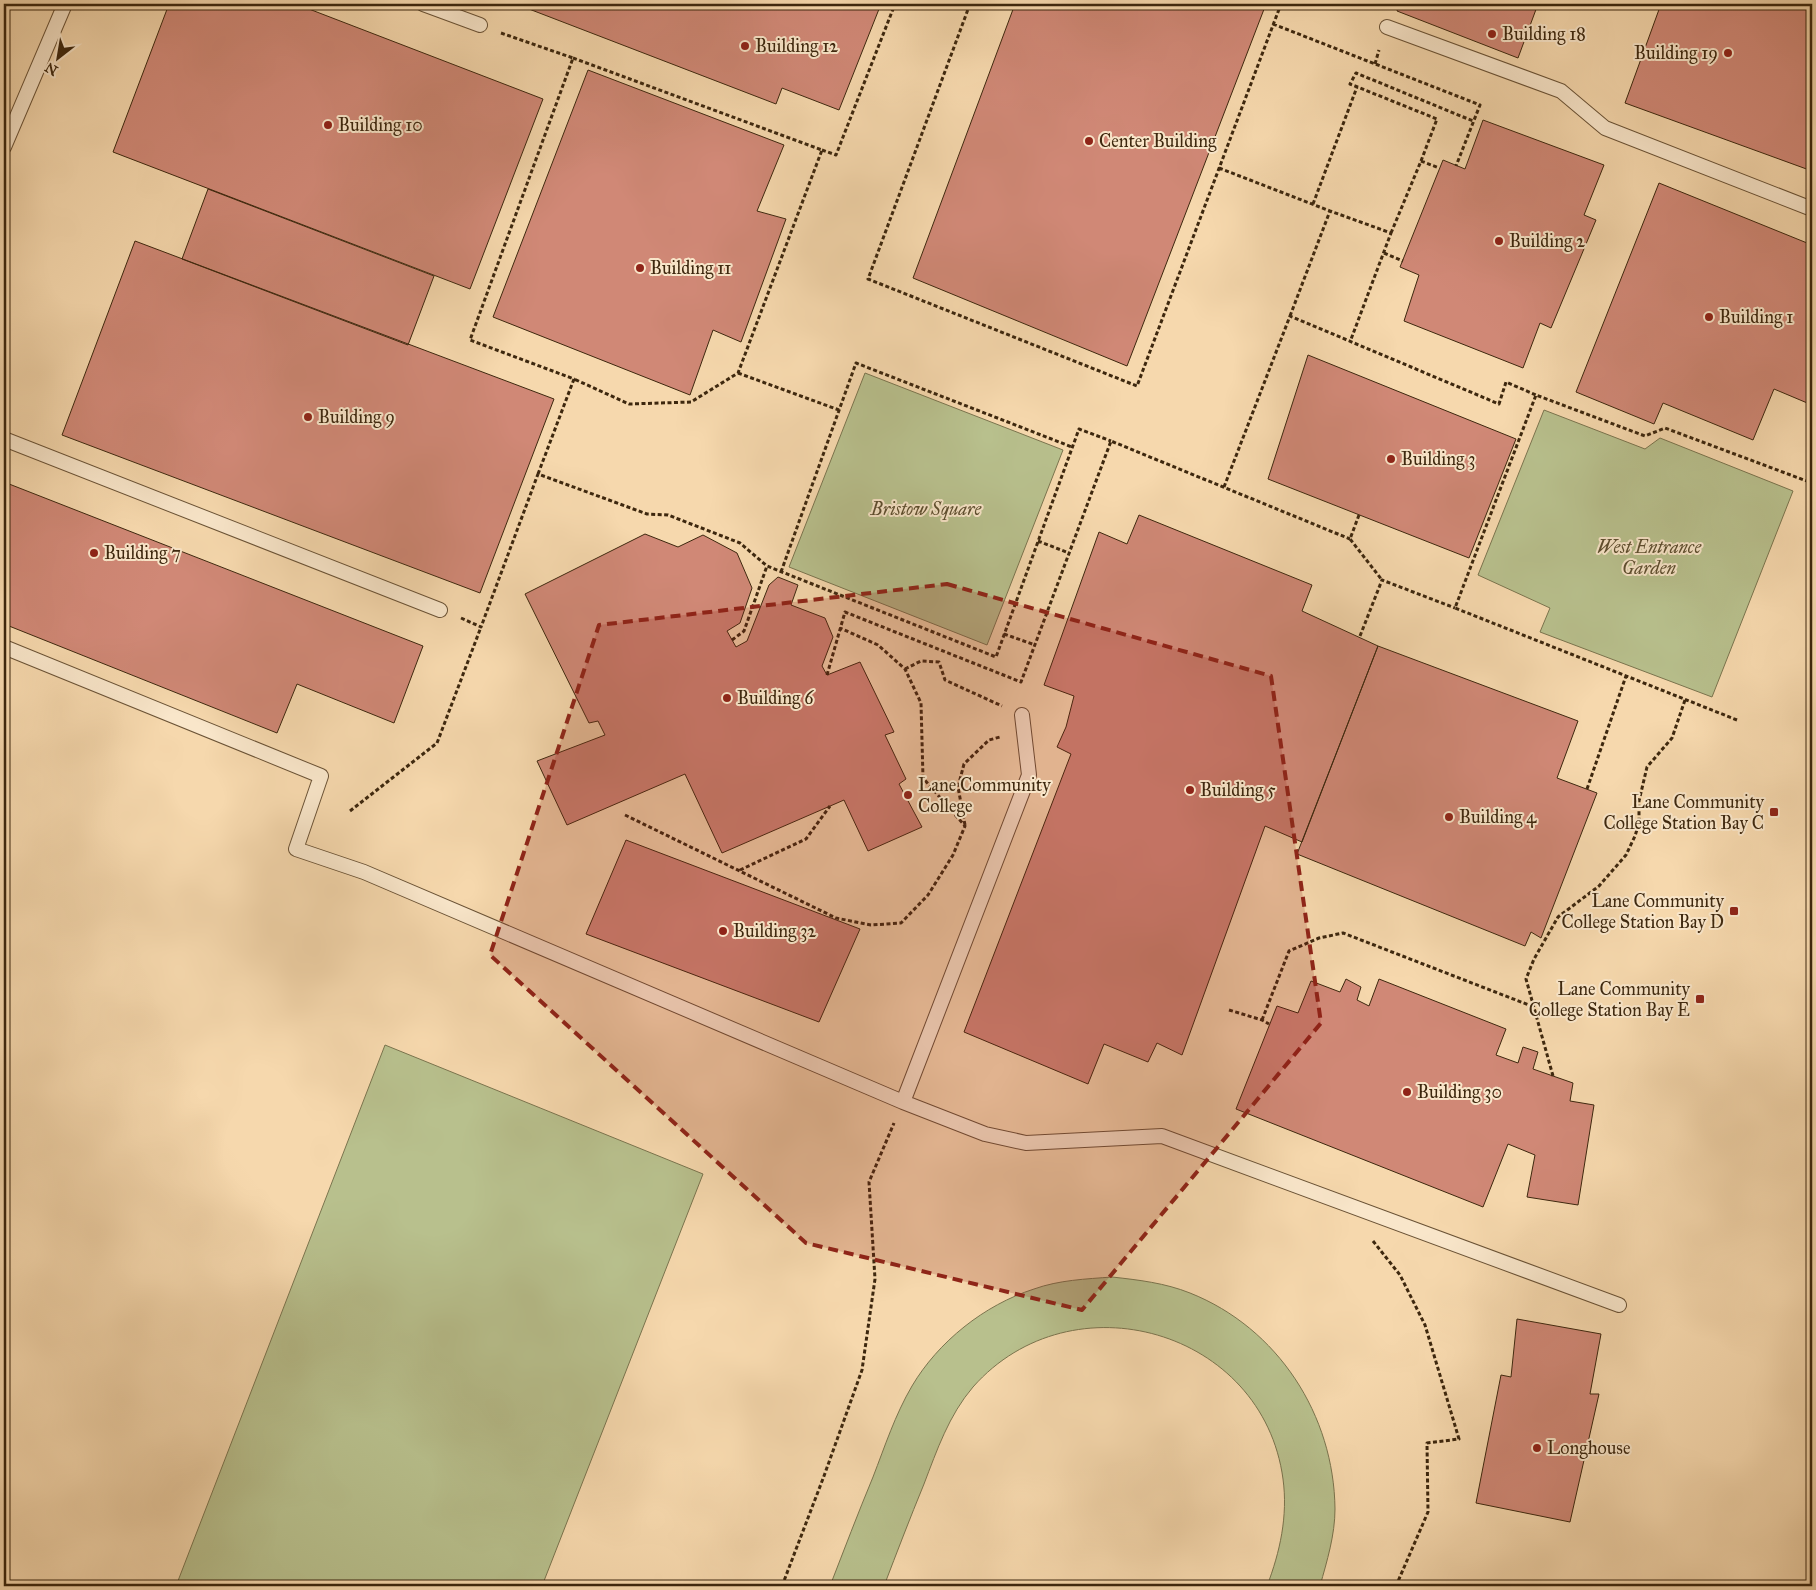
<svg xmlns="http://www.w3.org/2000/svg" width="1816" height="1590" font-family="'IM FELL Great Primer',serif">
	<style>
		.green { fill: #b8c08d; stroke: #7a744e }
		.building { fill: #d08876; stroke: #3d270e }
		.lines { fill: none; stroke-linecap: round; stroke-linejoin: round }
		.service-casing { stroke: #6b5336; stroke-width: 16 }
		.path { stroke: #3d270e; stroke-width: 3; stroke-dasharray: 4 2.5; stroke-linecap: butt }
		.service { stroke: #f9e6ca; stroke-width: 14 }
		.marked { fill: #8f2418; fill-opacity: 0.2; stroke: #8f2418; stroke-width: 4; stroke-dasharray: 10 6; stroke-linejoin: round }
		.poi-dot { fill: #8f2418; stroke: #f9e6ca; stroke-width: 2 }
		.labels { text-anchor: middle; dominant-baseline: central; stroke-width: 4; stroke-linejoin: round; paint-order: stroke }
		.poi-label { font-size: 18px; fill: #3d270e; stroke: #f9e6ca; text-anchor: start }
		.park-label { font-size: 18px; font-style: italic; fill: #5c4d2e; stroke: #f9e6ca }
	</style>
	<rect width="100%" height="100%" fill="#f6d8ad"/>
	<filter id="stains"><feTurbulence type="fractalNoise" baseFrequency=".004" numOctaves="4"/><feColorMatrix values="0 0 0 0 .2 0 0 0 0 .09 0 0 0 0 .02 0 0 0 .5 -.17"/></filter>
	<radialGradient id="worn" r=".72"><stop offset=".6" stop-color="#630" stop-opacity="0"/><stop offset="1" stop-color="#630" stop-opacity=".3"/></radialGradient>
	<path class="green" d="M 865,373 L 1063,450 L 987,645 L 789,567 Z
		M 1544,410 L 1645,449 L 1660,438 L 1793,491 L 1712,697 L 1540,632 L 1550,608 L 1478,575 Z
		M 385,1045 L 703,1174 L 542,1586 L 176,1586 Z
		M 1112,1277 C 1139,1280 1165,1283 1190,1293 C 1278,1328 1334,1415 1335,1509 C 1335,1535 1327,1561 1320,1586 L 1267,1586 C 1280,1552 1288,1516 1283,1479 C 1263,1330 1072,1275 973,1387 C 949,1415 937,1450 924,1484 C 910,1518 897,1552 884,1586 L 830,1586 C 844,1550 858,1513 873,1477 C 885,1446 895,1415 912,1386 C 938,1342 984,1305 1034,1289 C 1059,1280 1086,1279 1112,1277 Z"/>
	<path class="building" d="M 169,4 L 296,4 L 543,99 L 470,289 L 113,152 Z
		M 516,4 L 881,4 L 839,110 L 782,88 L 776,104 Z
		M 1015,4 L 1266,4 L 1127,366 L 913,278 Z
		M 1399,4 L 1538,4 L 1518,58 L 1397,11 Z
		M 1661,4 L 1812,4 L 1812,171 L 1625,103 Z
		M 588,70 L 784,145 L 757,211 L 786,219 L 741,342 L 713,330 L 690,395 L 493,317 Z
		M 1483,120 L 1604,165 L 1584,215 L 1596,220 L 1551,328 L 1540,323 L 1523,368 L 1404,321 L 1419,275 L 1400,267 L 1443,160 L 1465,169 Z
		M 1659,183 L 1812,245 L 1812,405 L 1774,389 L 1753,440 L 1663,403 L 1654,424 L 1576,392 Z
		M 208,189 L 434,276 L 408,345 L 182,259 Z
		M 135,241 L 554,399 L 480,593 L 62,435 Z
		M 1308,355 L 1516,439 L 1469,558 L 1268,479 Z
		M 4,482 L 423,646 L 394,723 L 297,684 L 277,733 L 4,624 Z
		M 1139,515 L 1312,585 L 1302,611 L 1378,646 L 1302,842 L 1265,826 L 1182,1055 L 1157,1043 L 1148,1062 L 1104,1044 L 1088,1084 L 964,1032 L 1071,754 L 1057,747 L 1066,727 L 1074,696 L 1044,685 L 1099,532 L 1127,544 Z
		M 645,534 L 678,547 L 703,535 L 737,553 L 752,588 L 740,623 L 727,631 L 736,647 L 747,641 L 769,585 L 778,577 L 798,585 L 791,605 L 825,618 L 833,637 L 822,666 L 827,675 L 860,662 L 894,732 L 885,735 L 906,779 L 899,784 L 922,827 L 868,851 L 844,800 L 722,853 L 685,774 L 567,825 L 537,761 L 605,735 L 598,721 L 589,723 L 525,594 Z
		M 1378,646 L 1578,721 L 1557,778 L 1597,793 L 1541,938 L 1531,932 L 1525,946 L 1297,854 Z
		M 626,840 L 860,929 L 819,1022 L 586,934 Z
		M 1346,979 L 1361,987 L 1357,1000 L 1369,1006 L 1379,979 L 1506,1029 L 1496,1055 L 1518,1063 L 1523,1047 L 1538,1052 L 1533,1069 L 1573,1083 L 1570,1101 L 1594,1105 L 1578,1205 L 1527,1197 L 1535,1155 L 1508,1144 L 1483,1207 L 1236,1109 L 1277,1006 L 1298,1013 L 1311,981 L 1340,992 Z
		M 1517,1319 L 1601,1334 L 1590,1394 L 1599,1394 L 1570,1522 L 1476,1503 L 1501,1375 L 1511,1377 Z"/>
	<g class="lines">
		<defs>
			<path id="service" d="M 423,4 L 480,25
				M 1387,27 L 1561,91 L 1605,128 L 1812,209
				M 4,147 L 65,4
				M 4,439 L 440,610
				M 4,647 L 321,776 L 296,849 L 364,872 L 903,1102 L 985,1134 L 1026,1143 L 1162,1136 L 1619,1305
				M 903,1102 L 1029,775 L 1022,715"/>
		</defs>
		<use href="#service" class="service-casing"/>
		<path class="path" d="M 970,4 L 868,279 L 1137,386 L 1281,4
			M 1273,24 L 1480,105 L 1456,166
			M 501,33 L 573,58 L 470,340 L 574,379 L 538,474
			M 573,58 L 822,150 L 738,373 L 691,402 L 629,404 L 574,379
			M 1375,64 L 1379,50
			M 822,150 L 836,155 L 895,4
			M 1421,161 L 1437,119 L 1350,84 L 1356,73 L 1473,121
			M 1219,168 L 1330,211
			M 1313,204 L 1357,87
			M 1391,233 L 1421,161 L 1439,168
			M 1384,253 L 1403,261
			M 1290,316 L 1330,211 L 1391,233 L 1350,342
			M 738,373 L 839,410
			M 1224,487 L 1290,316 L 1499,404 L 1506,382 L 1536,395
			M 1359,515 L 1350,539 L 1382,580
			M 1038,541 L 1069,553
			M 781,572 L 856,363 L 1072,447
			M 461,618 L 481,627 L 538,474 L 647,514 L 668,515 L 740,543 L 767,566
			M 1004,634 L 1035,645
			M 1360,636 L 1382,580 L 1455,608
			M 732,640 L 744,631 L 767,566 L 996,657 L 1079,429 L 1111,441
			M 905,669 L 921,661 L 939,662 L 945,680 L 1002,706
			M 827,675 L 845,612 L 1021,682 L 1111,441 L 1350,539
			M 1737,720 L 1455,608 L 1536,395 L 1645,436 L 1665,428 L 1812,483
			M 1587,789 L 1626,676
			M 350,811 L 437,743 L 481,627
			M 625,815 L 836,918 L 871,925 L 901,923 L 928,895 L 953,855 L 965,826 L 923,778 L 921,703 L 905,669 L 878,645 L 840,628
			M 965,825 L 958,787 L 964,764 L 989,740 L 1000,737
			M 740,870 L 806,839 L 830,806
			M 1229,1010 L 1262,1020 L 1269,1024
			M 1262,1020 L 1289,951 L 1319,938 L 1343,933 L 1534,1007
			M 1553,1076 L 1526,979 L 1534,959 L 1558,917 L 1599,886 L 1626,855 L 1635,836 L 1639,823 L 1639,801 L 1647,767 L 1672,738 L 1685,700
			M 1373,1241 L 1400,1275 L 1425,1325 L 1459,1439 L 1427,1443 L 1428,1512 L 1396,1586
			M 782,1586 L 824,1476 L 862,1370 L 875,1279 L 869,1182 L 894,1123"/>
		<use href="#service" class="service"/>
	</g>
	<path class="marked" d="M 947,584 L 1271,676 L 1321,1023 L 1082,1310 L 806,1243 L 490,955 L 599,625 Z"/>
	<g class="poi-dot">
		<circle cx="1492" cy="34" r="5"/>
		<circle cx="745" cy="46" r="5"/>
		<circle cx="1728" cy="53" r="5"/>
		<circle cx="328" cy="125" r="5"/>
		<circle cx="1089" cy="141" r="5"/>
		<circle cx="1499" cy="241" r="5"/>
		<circle cx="640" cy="268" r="5"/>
		<circle cx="1709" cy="317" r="5"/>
		<circle cx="308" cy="417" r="5"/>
		<circle cx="1391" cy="459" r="5"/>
		<circle cx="94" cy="553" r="5"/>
		<circle cx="727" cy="698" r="5"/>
		<circle cx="1190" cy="790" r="5"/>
		<circle cx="908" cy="795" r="5"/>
		<rect x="1769" y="807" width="10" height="10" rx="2.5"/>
		<circle cx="1449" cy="817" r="5"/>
		<rect x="1729" y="906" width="10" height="10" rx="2.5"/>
		<circle cx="723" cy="931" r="5"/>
		<rect x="1695" y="994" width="10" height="10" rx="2.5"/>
		<circle cx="1407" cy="1092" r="5"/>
		<circle cx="1537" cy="1448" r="5"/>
	</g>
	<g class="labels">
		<g class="poi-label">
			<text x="1502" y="34">Building 18</text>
			<text x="755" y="46">Building 12</text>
			<text x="1718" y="53" text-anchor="end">Building 19</text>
			<text x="338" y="125">Building 10</text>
			<text x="1099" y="141">Center Building</text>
			<text x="1509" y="241">Building 2</text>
			<text x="650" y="268">Building 11</text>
			<text x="1719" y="317">Building 1</text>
			<text x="318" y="417">Building 9</text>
			<text x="1401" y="459">Building 3</text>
			<text x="104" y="553">Building 7</text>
			<text x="737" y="698">Building 6</text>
			<text x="918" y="785">Lane Community<tspan x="918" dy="21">College</tspan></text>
			<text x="1200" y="790">Building 5</text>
			<text x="1764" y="802" text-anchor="end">Lane Community<tspan x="1764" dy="21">College Station Bay C</tspan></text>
			<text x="1459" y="817">Building 4</text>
			<text x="1724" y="901" text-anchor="end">Lane Community<tspan x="1724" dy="21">College Station Bay D</tspan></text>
			<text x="733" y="931">Building 32</text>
			<text x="1690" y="989" text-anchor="end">Lane Community<tspan x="1690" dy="21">College Station Bay E</tspan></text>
			<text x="1417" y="1092">Building 30</text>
			<text x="1547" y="1448">Longhouse</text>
		</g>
		<g class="park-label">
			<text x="926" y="509">Bristow Square</text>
			<text x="1649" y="547">West Entrance<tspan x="1649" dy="21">Garden</tspan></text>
		</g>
	</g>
	<rect width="1816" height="1590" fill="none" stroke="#f6d8ad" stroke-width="20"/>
	<rect x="5" y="5" width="1806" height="1580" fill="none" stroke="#3d270e" stroke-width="2.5"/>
	<rect x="10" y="10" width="1796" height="1570" fill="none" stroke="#3d270e"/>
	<g transform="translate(58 58) rotate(211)" stroke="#f9e6ca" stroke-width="4" paint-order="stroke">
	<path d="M0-4L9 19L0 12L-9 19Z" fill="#3d270e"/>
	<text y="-8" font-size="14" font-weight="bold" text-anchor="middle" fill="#3d270e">N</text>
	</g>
	<rect width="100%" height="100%" filter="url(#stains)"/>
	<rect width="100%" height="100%" fill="url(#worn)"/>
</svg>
